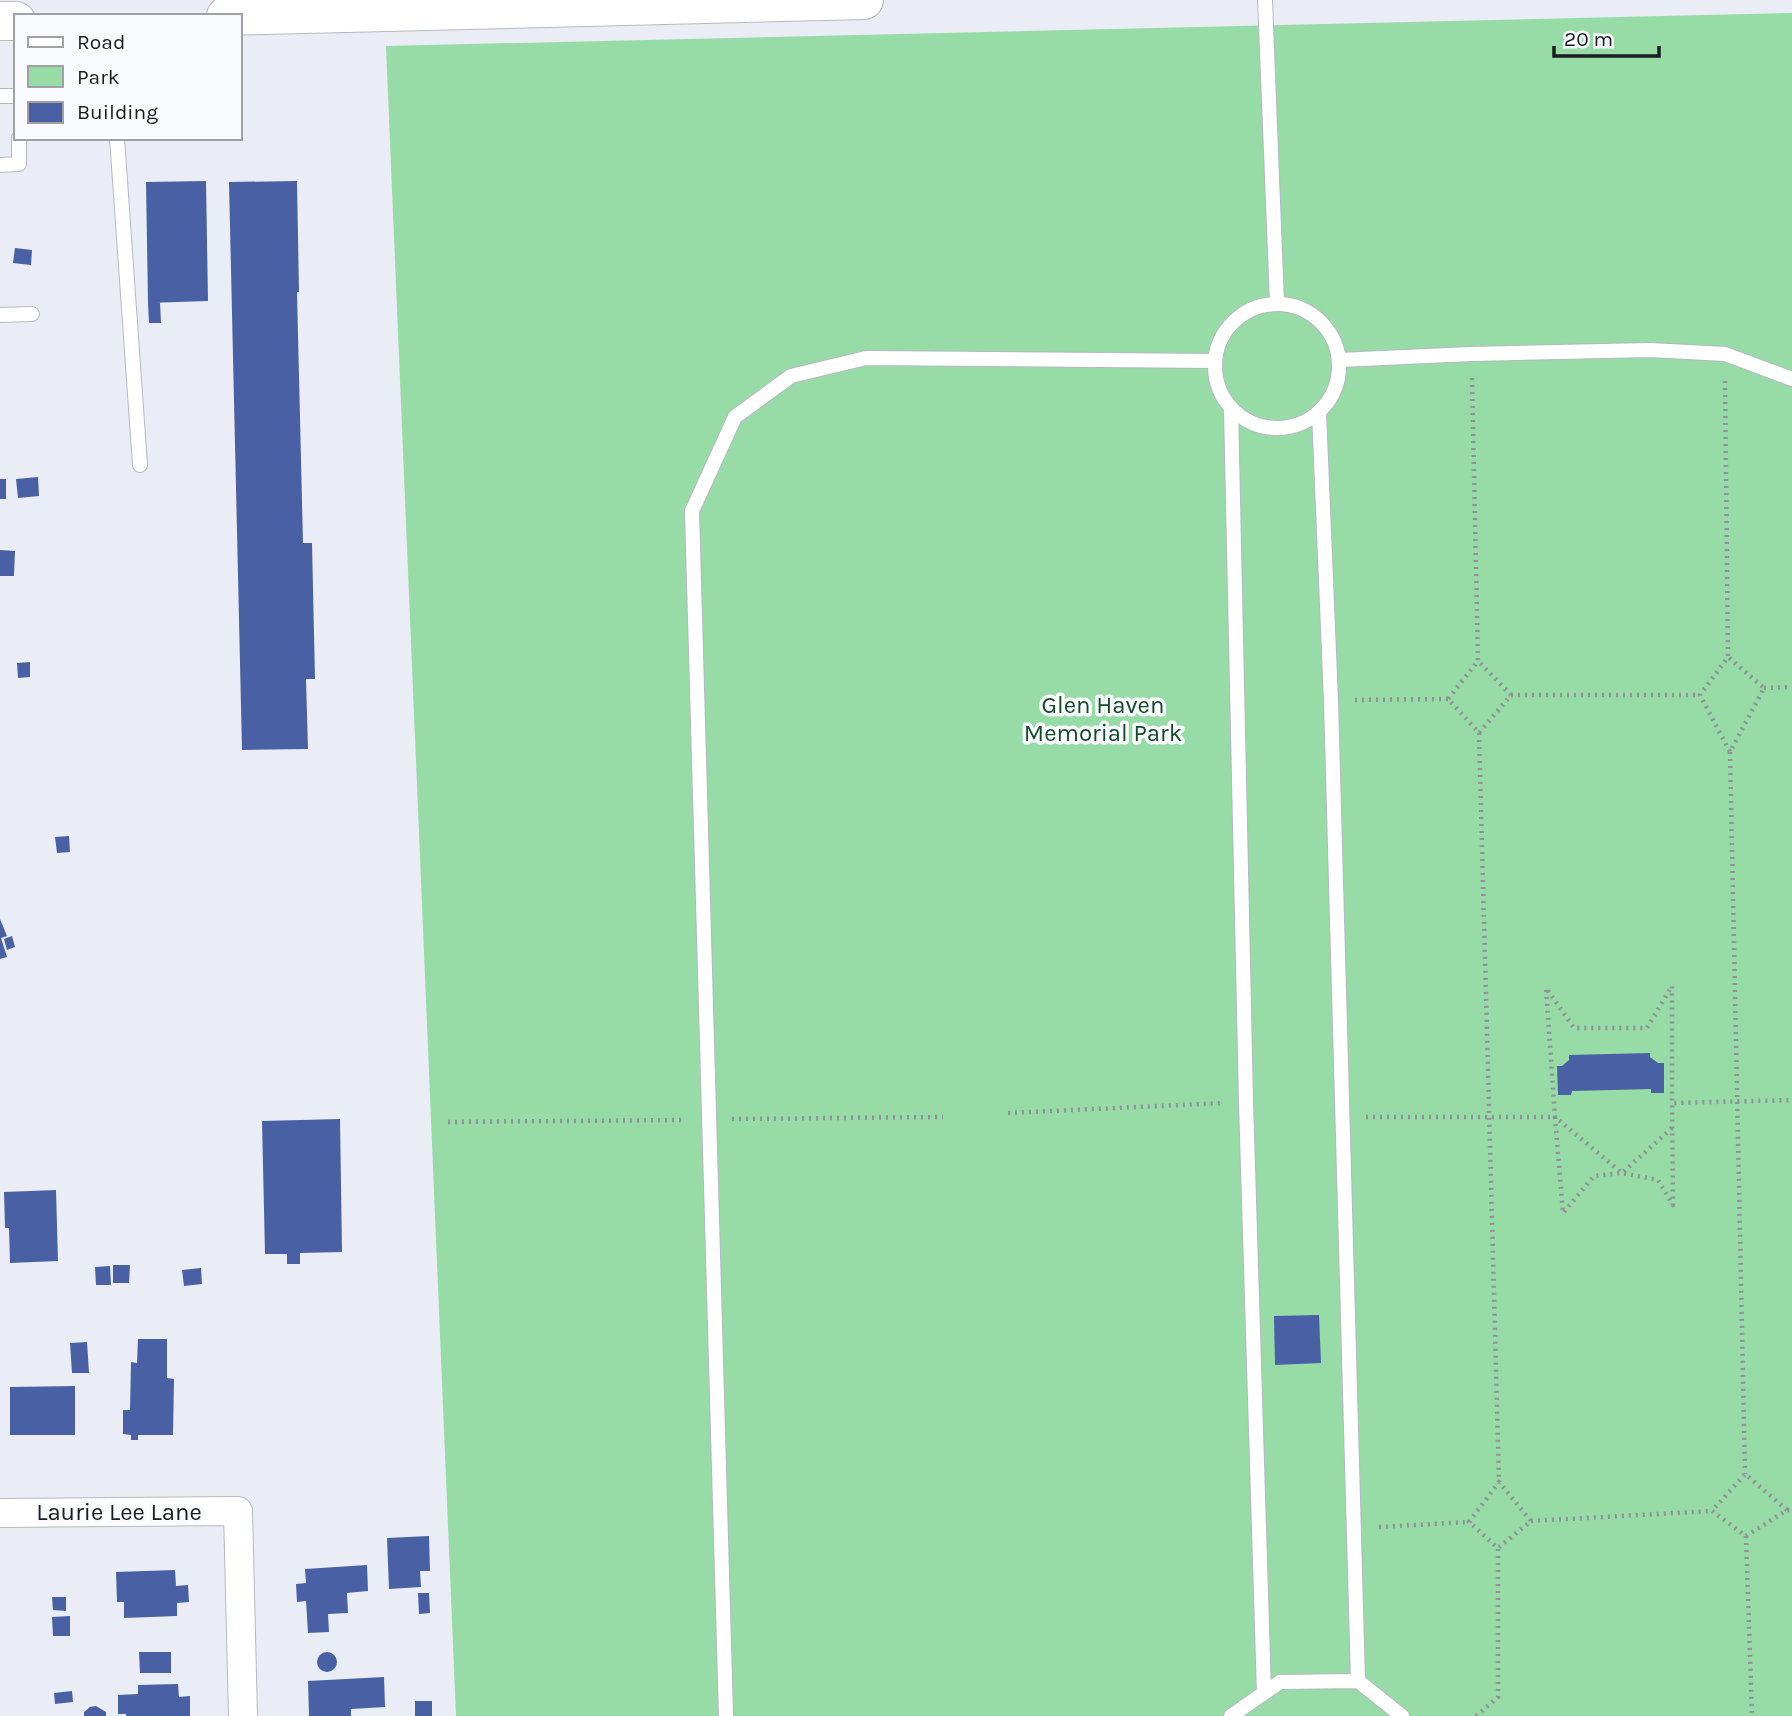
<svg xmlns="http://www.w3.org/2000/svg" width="1792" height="1716" font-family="Karla,sans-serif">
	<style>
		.green { fill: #97dba6 }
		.building { fill: #4960a4 }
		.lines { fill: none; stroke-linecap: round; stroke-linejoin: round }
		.lane-casing { stroke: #b6b9c1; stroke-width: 16 }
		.street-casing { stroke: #b6b9c1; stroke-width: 30 }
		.primary-casing { stroke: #b6b9c1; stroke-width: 40 }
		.path { stroke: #8f9298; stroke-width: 4.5; stroke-dasharray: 2 5; stroke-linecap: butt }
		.lane { stroke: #fff; stroke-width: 14 }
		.street { stroke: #fff; stroke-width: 28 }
		.primary { stroke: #fff; stroke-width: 38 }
		.labels { text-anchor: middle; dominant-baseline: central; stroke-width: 7; stroke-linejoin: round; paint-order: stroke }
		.park-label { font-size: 24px; fill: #144b26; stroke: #f9fafe }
		.street-label { font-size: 24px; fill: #1a1c1f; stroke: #f9fafe }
	</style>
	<rect width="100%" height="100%" fill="#eaedf5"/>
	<path class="green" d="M 1792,13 L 1792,1716 L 456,1716 L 386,46 Z"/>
	<path class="building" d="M 206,181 L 208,301 L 148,303 L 146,182 Z
		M 297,181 L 299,292 L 297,292 L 303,543 L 312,543 L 315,679 L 306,679 L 308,749 L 242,750 L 229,182 Z
		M 15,248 L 32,250 L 31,265 L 13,263 Z
		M 160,302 L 161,323 L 149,323 L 148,303 Z
		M 38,477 L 39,496 L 18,498 L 16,479 Z
		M 0,479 L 6,479 L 6,499 L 0,499 Z
		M 0,550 L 15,551 L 14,576 L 0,576 Z
		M 30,662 L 30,677 L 18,678 L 17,663 Z
		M 69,836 L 70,852 L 57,853 L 55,837 Z
		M 0,919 L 7,936 L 1,938 L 7,957 L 0,959 Z
		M 12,936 L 15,947 L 7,950 L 4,939 Z
		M 1650,1053 L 1650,1057 L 1658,1063 L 1664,1063 L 1664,1093 L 1651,1093 L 1651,1089 L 1572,1091 L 1571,1095 L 1558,1095 L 1557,1066 L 1562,1066 L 1569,1060 L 1569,1055 Z
		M 340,1119 L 342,1252 L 300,1253 L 300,1264 L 287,1264 L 287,1254 L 265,1254 L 262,1121 Z
		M 56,1190 L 58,1261 L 10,1263 L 9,1228 L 5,1228 L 4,1192 Z
		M 113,1265 L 130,1265 L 129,1283 L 113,1283 Z
		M 110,1266 L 111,1285 L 96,1285 L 95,1267 Z
		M 201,1268 L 202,1284 L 184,1286 L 182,1270 Z
		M 1319,1315 L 1321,1363 L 1275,1365 L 1274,1316 Z
		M 138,1339 L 167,1339 L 167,1378 L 174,1379 L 173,1435 L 138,1435 L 138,1440 L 131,1440 L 131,1435 L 123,1434 L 123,1410 L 130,1410 L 131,1362 L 137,1363 Z
		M 87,1342 L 89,1373 L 72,1373 L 70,1343 Z
		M 75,1386 L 75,1435 L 10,1435 L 10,1387 Z
		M 429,1536 L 430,1571 L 420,1571 L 421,1587 L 389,1589 L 387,1538 Z
		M 367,1565 L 368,1591 L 347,1593 L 348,1613 L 328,1614 L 329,1632 L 308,1633 L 306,1601 L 297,1602 L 296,1584 L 306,1583 L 305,1569 Z
		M 175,1570 L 176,1586 L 188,1585 L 189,1602 L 177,1603 L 177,1616 L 124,1618 L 124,1602 L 117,1602 L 116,1572 Z
		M 418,1593 L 429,1593 L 430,1613 L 419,1614 Z
		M 52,1597 L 66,1597 L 66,1611 L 53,1610 Z
		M 70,1616 L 70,1636 L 53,1636 L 52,1617 Z
		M 139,1652 L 171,1652 L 171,1673 L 140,1673 Z
		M317 1662a10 10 0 1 1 20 0a10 10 0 1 1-20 0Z
		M 384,1677 L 385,1707 L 351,1709 L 351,1716 L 309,1716 L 308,1681 Z
		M 178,1684 L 179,1697 L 190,1696 L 190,1716 L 126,1716 L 126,1714 L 118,1714 L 118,1695 L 138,1694 L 138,1685 Z
		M 72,1691 L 73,1702 L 55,1704 L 54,1693 Z
		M 415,1701 L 432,1701 L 432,1716 L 415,1716 Z
		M 96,1706 L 106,1712 L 106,1716 L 84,1716 L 84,1712 L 90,1707 Z"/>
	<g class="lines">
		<defs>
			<path id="lane" d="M 1265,0 L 1277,303
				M 0,96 L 16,96
				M 117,138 L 140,465
				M 0,165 L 19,164 L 19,138
				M1215 366a62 62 0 1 1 124 0a62 62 0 1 1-124 0Z
				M 0,315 L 32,314
				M 1339,360 L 1471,354 L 1650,350 L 1725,354 L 1792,379
				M 1231,408 L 1246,1102 L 1264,1693
				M 1319,412 L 1331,701 L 1358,1681
				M 726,1716 L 692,511 L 735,417 L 791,376 L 866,358 L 1215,361
				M 1231,1716 L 1280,1682 L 1358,1681 L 1402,1716"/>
			<path id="street" d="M 0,1513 L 238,1511 L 243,1716"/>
			<path id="primary" d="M 226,16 L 864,0
				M 0,21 L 16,21"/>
		</defs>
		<use href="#lane" class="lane-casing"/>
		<use href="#street" class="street-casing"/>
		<use href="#primary" class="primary-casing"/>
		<path class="path" d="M 1472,378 L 1478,661 L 1448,699 L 1479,733 L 1511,695 L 1478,661
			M 1725,381 L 1728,657 L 1700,695 L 1730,752 L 1764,688 L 1728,657
			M 1764,688 L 1792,687
			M 1511,695 L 1700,695
			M 1355,700 L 1448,699
			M 1479,733 L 1499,1482
			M 1730,752 L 1745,1474
			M 1008,1113 L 1224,1103
			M 1366,1117 L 1555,1117 L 1563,1213 L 1594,1176 L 1622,1173 L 1658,1180 L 1673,1205 L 1672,1103 L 1792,1100
			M 732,1119 L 943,1117
			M 448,1122 L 685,1120
			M 1672,1128 L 1622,1173 L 1555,1117 L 1546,988 L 1574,1028 L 1647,1028 L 1672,986 L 1672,1103
			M 1787,1510 L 1745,1474 L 1712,1511 L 1746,1536 L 1787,1510 L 1792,1510
			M 1531,1521 L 1712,1511
			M 1379,1527 L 1469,1522
			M 1746,1536 L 1752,1716
			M 1476,1716 L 1498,1697 L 1498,1548 L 1469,1522 L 1499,1482 L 1531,1521 L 1498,1548"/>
		<use href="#lane" class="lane"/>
		<use href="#street" class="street"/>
		<use href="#primary" class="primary"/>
	</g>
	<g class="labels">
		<g class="park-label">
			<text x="1103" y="705">Glen Haven<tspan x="1103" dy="28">Memorial Park</tspan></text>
		</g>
		<g class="street-label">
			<text x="119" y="1512">Laurie Lee Lane</text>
		</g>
	</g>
	<rect x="14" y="14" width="228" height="126" fill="#f9fafe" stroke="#a0a1a5" stroke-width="2"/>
	<rect x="28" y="37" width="35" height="10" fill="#ffffff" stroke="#a0a1a5" stroke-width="2"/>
	<text x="77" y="49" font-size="21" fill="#1a1c1f">Road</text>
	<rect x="28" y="66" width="35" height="21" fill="#97dba6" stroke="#a0a1a5" stroke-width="2"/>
	<text x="77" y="84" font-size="21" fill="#1a1c1f">Park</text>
	<rect x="28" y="102" width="35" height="21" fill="#4960a4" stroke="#a0a1a5" stroke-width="2"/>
	<text x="77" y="119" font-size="21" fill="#1a1c1f">Building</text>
	<path d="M1554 46v10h105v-10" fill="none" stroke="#1a1c1f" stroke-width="3.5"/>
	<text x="1564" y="46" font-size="21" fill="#1a1c1f" stroke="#f9fafe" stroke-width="5" paint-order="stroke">20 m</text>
</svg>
